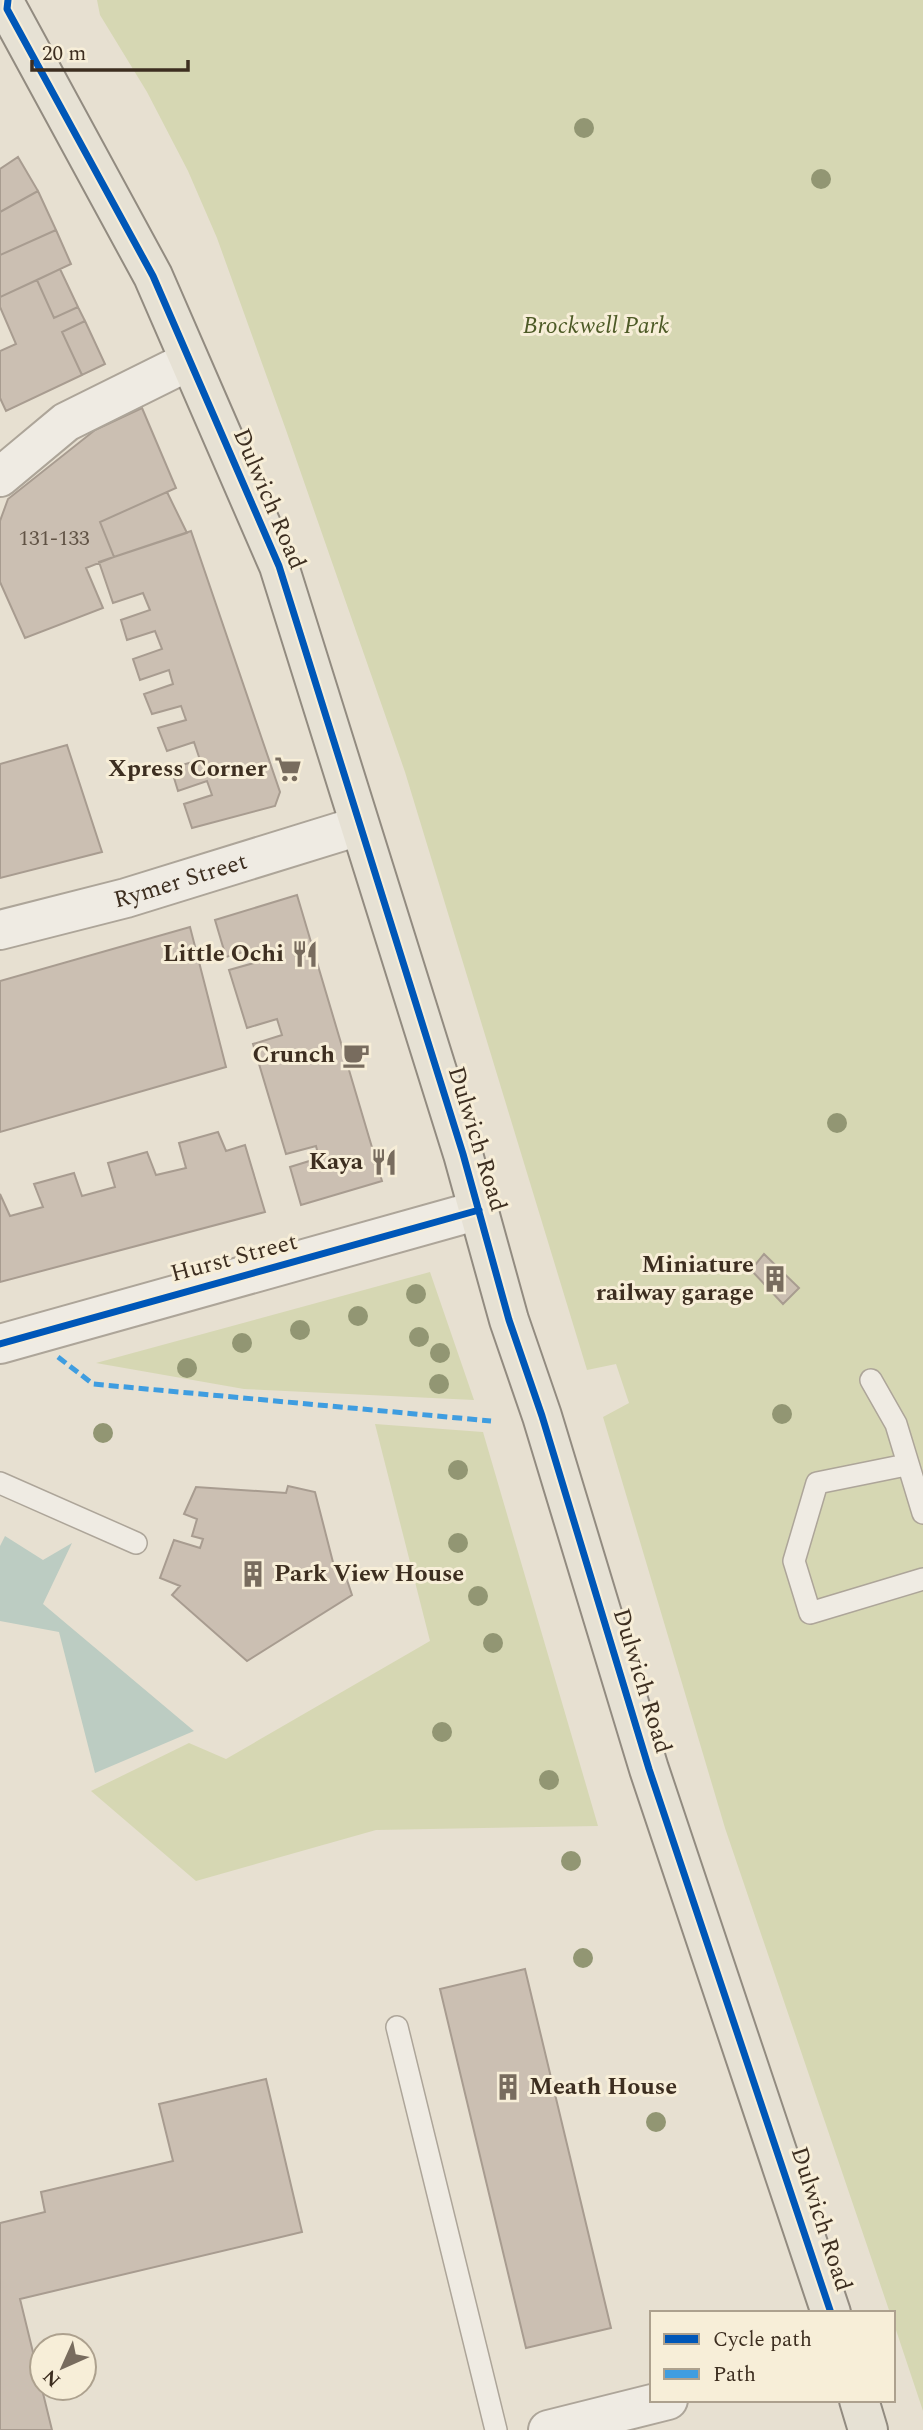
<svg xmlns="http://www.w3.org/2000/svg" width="923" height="2430" font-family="Spectral,serif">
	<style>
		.green { fill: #d6d7b3 }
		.water { fill: #bcccc2 }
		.building { fill: #cbbfb2; stroke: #a89c90; stroke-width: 2 }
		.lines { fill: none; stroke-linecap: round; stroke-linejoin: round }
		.service-casing { stroke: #ada599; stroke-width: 24 }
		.minor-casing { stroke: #ada599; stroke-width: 42 }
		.primary-casing { stroke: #928b80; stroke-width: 42 }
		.service { stroke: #efebe3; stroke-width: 21 }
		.minor { stroke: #efebe3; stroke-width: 38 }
		.primary { stroke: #e6e1d4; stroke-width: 38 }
		.quiet { stroke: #3f9de0; stroke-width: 5; stroke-dasharray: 10 5; stroke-linecap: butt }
		.cycleway-casing { stroke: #f7eed8; stroke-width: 11 }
		.cycleway { stroke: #0057b8; stroke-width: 7 }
		.tree { fill: #929673 }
		.labels { text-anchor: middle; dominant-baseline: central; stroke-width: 6; stroke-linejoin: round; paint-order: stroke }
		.number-label { font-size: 21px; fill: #605244 }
		.park-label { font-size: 24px; font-style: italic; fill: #4d5a26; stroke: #f7eed8 }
		.street-label { font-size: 24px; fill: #3d2e20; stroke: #f7eed8 }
		.poi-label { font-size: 24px; font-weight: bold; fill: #3d2e20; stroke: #f7eed8; text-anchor: end }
	</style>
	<rect width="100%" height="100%" fill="#e7e0d1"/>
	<path class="green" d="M 97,0 L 923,0 L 923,2411 L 893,2321 L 893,2313 L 890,2313 L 725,1828 L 603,1417 L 629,1403 L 616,1364 L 587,1370 L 405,772 L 286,430 L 217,238 L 188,171 L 147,92 L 100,15 Z
		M 430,1272 L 474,1400 L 244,1389 L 96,1363 Z
		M 375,1424 L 483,1432 L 598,1826 L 376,1830 L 196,1881 L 91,1791 L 189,1743 L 226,1759 L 430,1641 Z"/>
	<path class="water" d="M 5,1536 L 43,1560 L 72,1543 L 43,1604 L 194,1731 L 95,1773 L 59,1632 L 0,1621 L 0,1546 Z"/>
	<path class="building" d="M 18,157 L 38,191 L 0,212 L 0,169 Z
		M 38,191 L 56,230 L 0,255 L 0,212 Z
		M 56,230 L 71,264 L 0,297 L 0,255 Z
		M 60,269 L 78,307 L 54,318 L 37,280 Z
		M 37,280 L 54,318 L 78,307 L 85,321 L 62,332 L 82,375 L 6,411 L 0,398 L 0,351 L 16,344 L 0,307 L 0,297 Z
		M 85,321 L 105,364 L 82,375 L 62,332 Z
		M 142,408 L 176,488 L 100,522 L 114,557 L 86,568 L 103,608 L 25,638 L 0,582 L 0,521 L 8,499 L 95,430 Z
		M 167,492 L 187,533 L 114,557 L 100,522 Z
		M 191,531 L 280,792 L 275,806 L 192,828 L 184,804 L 212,795 L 207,781 L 178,791 L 171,768 L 200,760 L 194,742 L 167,751 L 158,728 L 186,720 L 181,706 L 152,714 L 144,694 L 173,684 L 169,670 L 140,680 L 133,659 L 162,649 L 155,631 L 127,640 L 121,620 L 150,610 L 143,593 L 113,603 L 99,562 Z
		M 67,745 L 102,852 L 0,878 L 0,764 Z
		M 297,895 L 382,1181 L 301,1205 L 290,1167 L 319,1158 L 316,1146 L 286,1154 L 253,1044 L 282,1035 L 277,1019 L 247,1028 L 229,970 L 261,961 L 257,948 L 226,957 L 215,920 Z
		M 190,927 L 226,1067 L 0,1132 L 0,981 Z
		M 218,1132 L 226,1151 L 245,1145 L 265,1212 L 0,1282 L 0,1194 L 10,1216 L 43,1207 L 34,1184 L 74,1173 L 82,1196 L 115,1187 L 108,1163 L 147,1152 L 156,1175 L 186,1168 L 179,1143 Z
		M 764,1254 L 799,1288 L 783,1304 L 751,1270 Z
		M 288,1486 L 315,1492 L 335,1570 L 343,1568 L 352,1595 L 247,1661 L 172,1595 L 180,1586 L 160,1578 L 174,1540 L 200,1548 L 203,1539 L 192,1536 L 197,1519 L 184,1514 L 196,1487 L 286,1493 Z
		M 525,1969 L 611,2328 L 526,2348 L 440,1989 Z
		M 266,2079 L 302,2232 L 20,2299 L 52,2430 L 0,2430 L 0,2223 L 45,2212 L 41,2192 L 173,2161 L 159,2104 Z"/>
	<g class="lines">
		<defs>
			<path id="service" d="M 871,1380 L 896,1424 L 923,1513
				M 906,1465 L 817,1483 L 794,1561 L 810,1613 L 923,1579
				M 0,1483 L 136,1543
				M 397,2027 L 496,2430"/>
			<g id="minor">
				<path d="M 0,477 L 66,422 L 189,361"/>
				<path id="s1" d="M 0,930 L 126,898 L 359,826"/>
				<path d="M 0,1344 L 479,1210"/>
				<path d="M 548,2430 L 668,2400"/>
			</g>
			<path id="primary" d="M 3,0 L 153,276 L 279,566 L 463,1154 L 509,1320 L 542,1416 L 649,1769 L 831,2313
				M 859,2400 L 868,2430"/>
		</defs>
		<use href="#service" class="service-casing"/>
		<use href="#minor" class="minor-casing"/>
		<use href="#primary" class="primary-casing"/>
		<use href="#service" class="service"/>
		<use href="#minor" class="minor"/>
		<use href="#primary" class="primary"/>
		<path class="quiet" d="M 58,1357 L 93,1384 L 491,1421"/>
		<defs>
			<path id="cycleway" d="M 8,0 L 7,9 L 153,276 L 279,566 L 463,1154 L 509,1320 L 542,1416 L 649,1769 L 831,2313
				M 0,1344 L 479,1210"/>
		</defs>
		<use href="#cycleway" class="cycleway-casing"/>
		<use href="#cycleway" class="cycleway"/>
	</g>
	<g class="tree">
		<circle cx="584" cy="128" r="10"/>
		<circle cx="821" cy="179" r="10"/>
		<circle cx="837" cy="1123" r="10"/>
		<circle cx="416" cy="1294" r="10"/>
		<circle cx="358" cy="1316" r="10"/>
		<circle cx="300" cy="1330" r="10"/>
		<circle cx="419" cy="1337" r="10"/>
		<circle cx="242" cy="1343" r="10"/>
		<circle cx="440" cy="1353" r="10"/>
		<circle cx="187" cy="1368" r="10"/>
		<circle cx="439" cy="1384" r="10"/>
		<circle cx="782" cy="1414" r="10"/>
		<circle cx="103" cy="1433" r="10"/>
		<circle cx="458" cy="1470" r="10"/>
		<circle cx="458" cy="1543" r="10"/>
		<circle cx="478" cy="1596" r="10"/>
		<circle cx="493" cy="1643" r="10"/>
		<circle cx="442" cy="1732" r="10"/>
		<circle cx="549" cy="1780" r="10"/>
		<circle cx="571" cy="1861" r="10"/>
		<circle cx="583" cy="1958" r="10"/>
		<circle cx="656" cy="2122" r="10"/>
	</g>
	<defs>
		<symbol id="supermarket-bare" viewBox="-9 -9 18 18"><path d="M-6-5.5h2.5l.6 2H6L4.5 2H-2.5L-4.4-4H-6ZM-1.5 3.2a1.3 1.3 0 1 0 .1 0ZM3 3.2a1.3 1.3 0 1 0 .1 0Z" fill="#786c5e" stroke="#f7eed8" stroke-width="2.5" paint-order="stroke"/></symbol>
		<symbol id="restaurant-bare" viewBox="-9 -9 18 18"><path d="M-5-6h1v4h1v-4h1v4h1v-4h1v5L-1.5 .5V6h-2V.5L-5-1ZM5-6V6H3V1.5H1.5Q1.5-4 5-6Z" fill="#786c5e" stroke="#f7eed8" stroke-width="2.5" paint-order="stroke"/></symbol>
		<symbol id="cafe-bare" viewBox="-9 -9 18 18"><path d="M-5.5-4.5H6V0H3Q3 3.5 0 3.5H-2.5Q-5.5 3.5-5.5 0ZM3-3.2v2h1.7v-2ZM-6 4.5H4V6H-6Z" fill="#786c5e" stroke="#f7eed8" stroke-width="2.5" paint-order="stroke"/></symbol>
		<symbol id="building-bare" viewBox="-9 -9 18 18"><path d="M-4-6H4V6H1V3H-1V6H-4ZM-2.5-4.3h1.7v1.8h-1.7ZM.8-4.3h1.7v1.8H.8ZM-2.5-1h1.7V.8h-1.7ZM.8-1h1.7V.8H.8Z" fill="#786c5e" stroke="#f7eed8" stroke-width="2.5" paint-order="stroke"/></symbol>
	</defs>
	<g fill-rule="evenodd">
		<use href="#supermarket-bare" x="269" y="750" width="38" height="38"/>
		<use href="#restaurant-bare" x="286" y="935" width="38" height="38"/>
		<use href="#cafe-bare" x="337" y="1036" width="38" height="38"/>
		<use href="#restaurant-bare" x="365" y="1143" width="38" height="38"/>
		<use href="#building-bare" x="756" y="1260" width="38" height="38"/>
		<use href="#building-bare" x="234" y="1555" width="38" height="38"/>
		<use href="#building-bare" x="489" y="2068" width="38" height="38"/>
	</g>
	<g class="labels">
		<g class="number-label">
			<text x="54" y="539">131-133</text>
		</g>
		<g class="park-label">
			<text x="596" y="326">Brockwell Park</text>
		</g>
		<g class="street-label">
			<text transform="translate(269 499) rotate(67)">Dulwich Road</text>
			<text stroke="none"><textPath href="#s1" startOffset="187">Rymer Street</textPath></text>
			<text transform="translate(477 1139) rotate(73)">Dulwich Road</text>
			<text transform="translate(234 1258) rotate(-15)">Hurst Street</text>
			<text transform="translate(642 1681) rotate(73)">Dulwich Road</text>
			<text transform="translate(821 2219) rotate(72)">Dulwich Road</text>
		</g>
		<g class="poi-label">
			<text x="267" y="769">Xpress Corner</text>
			<text x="284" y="954">Little Ochi</text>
			<text x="335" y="1055">Crunch</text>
			<text x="363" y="1162">Kaya</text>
			<text x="754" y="1265">Miniature<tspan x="754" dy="28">railway garage</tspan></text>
			<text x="274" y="1574" text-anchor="start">Park View House</text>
			<text x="529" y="2087" text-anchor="start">Meath House</text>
		</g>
	</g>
	<rect x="650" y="2311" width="245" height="91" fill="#f7eed8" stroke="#ada18e" stroke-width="2"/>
	<rect x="664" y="2334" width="35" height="10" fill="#0057b8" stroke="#ada18e" stroke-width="2"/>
	<text x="713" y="2346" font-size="21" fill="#3d2e20">Cycle path</text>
	<rect x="664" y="2369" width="35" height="10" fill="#3f9de0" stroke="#ada18e" stroke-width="2"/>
	<text x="713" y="2381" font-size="21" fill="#3d2e20">Path</text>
	<g transform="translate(63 2367) rotate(225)"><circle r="33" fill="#f7eed8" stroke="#ada18e" stroke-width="2"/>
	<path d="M0-5L12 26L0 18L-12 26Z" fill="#786c5e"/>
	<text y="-10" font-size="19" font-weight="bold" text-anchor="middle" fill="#3d2e20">N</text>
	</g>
	<path d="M32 60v10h156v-10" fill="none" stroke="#3d2e20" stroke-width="3.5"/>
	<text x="42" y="60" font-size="21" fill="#3d2e20" stroke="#f7eed8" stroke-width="5" paint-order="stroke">20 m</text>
</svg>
